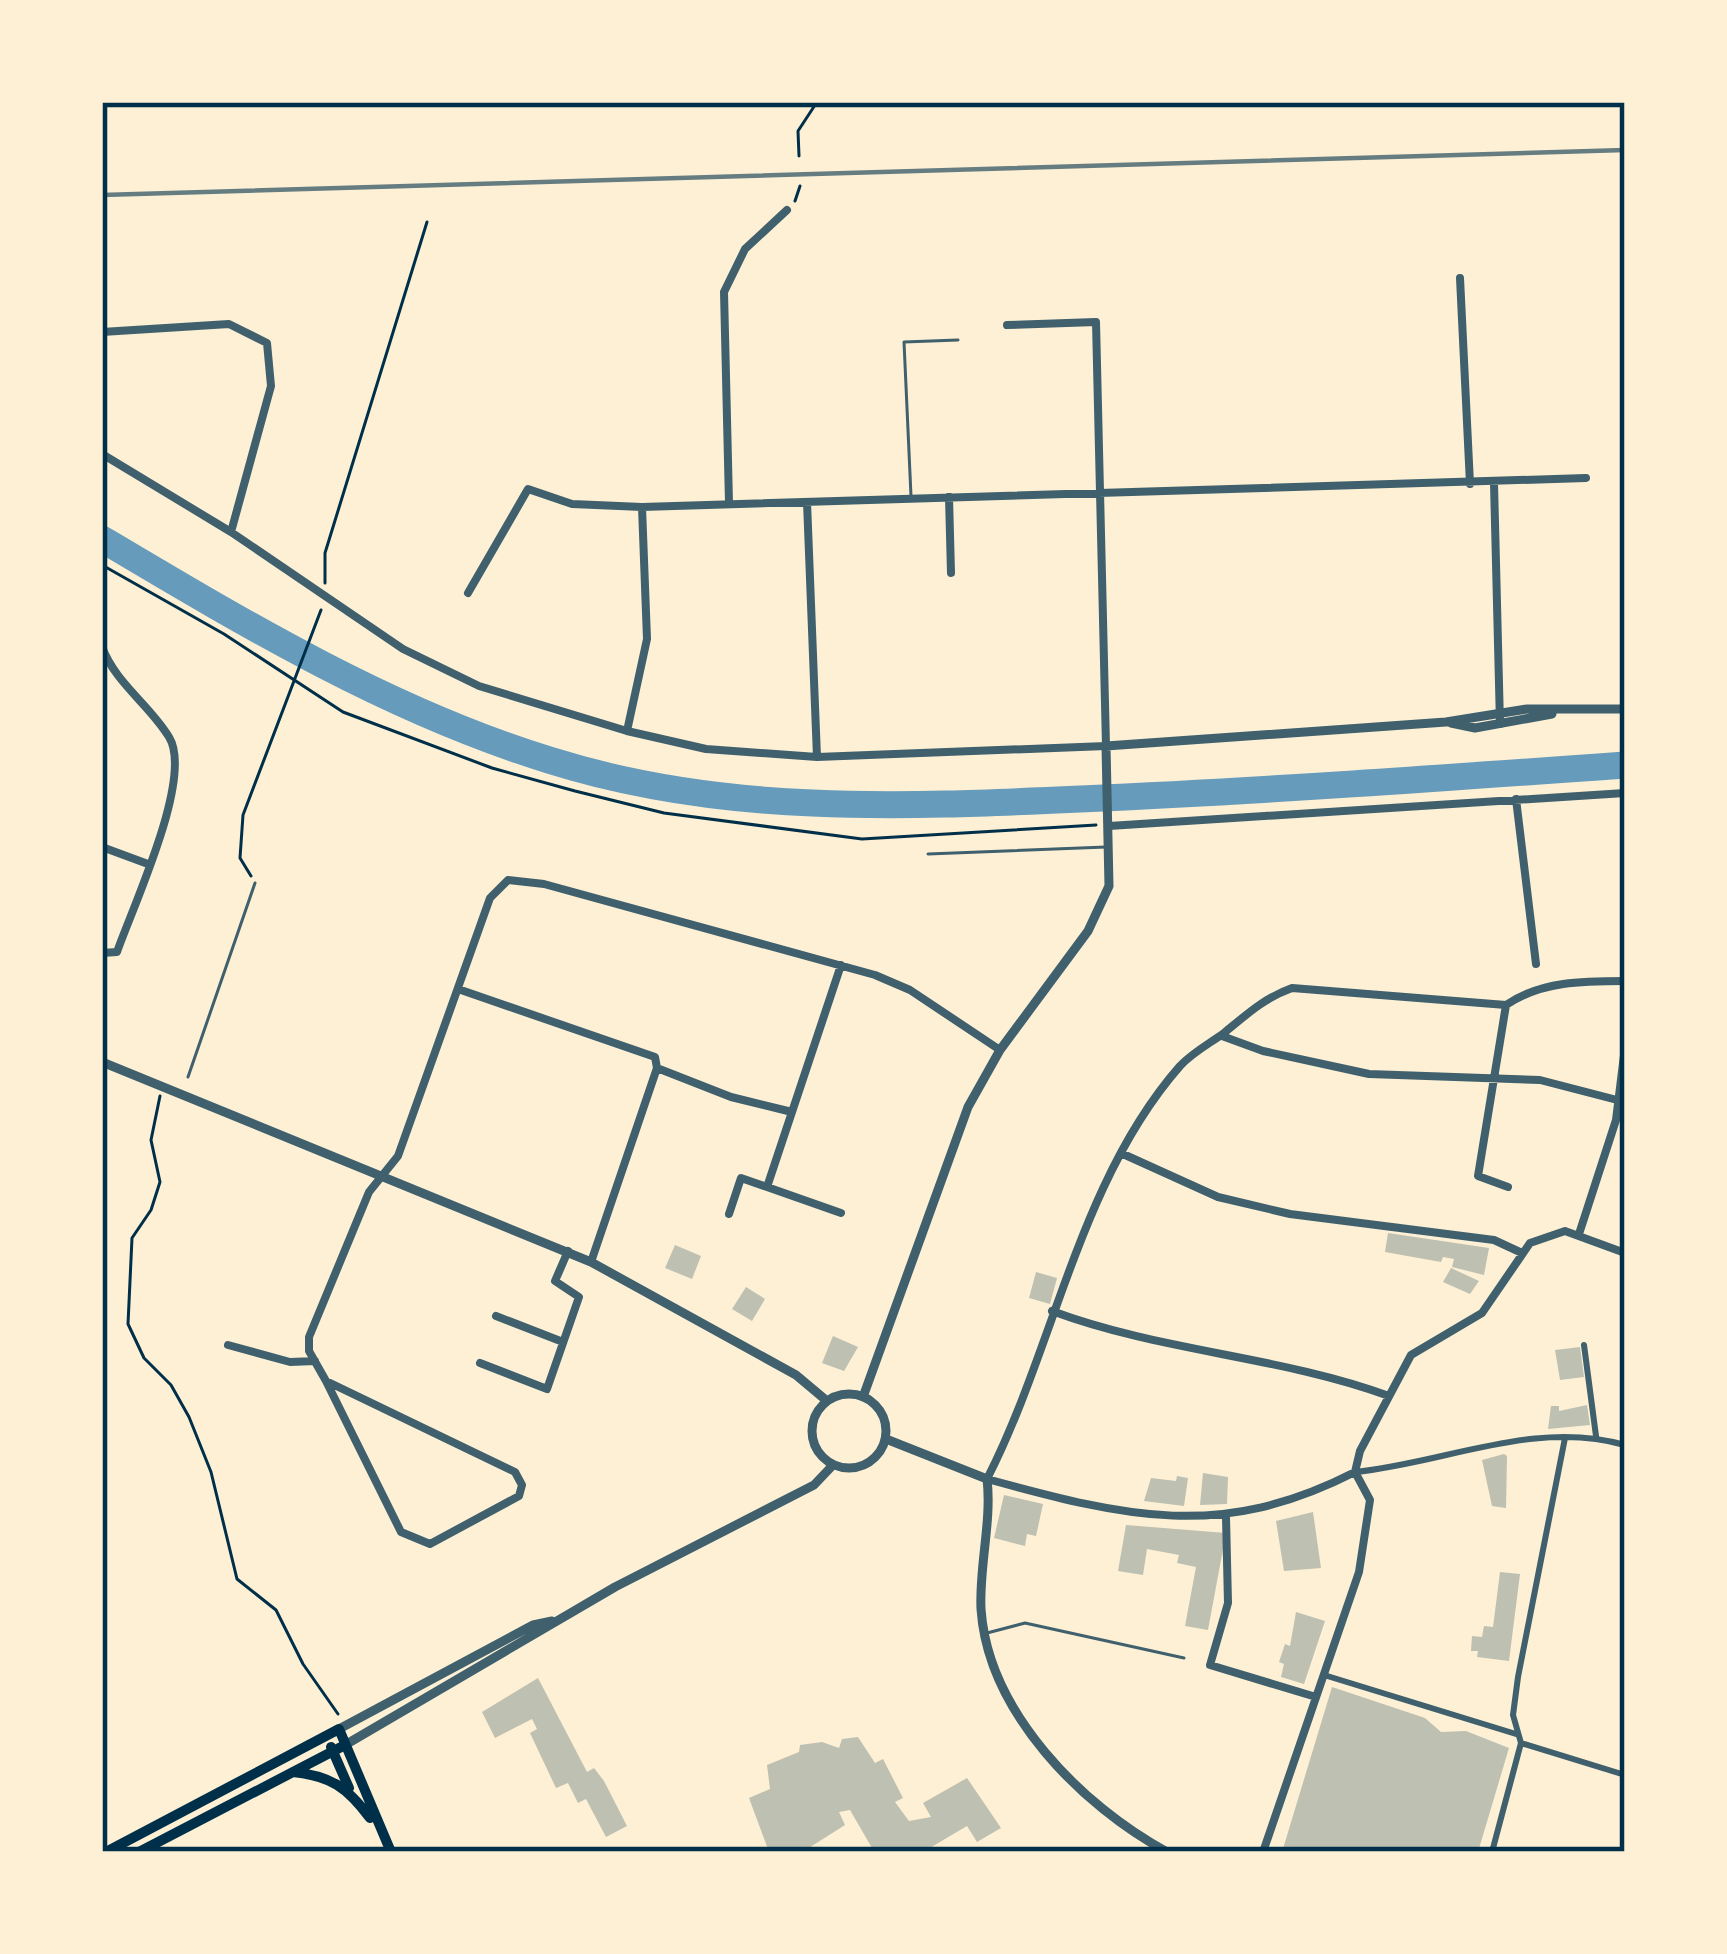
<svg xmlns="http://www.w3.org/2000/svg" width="1727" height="1954" font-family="Quicksand,sans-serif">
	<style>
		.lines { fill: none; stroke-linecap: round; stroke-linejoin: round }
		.river { stroke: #669bbc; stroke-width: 27 }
		.building { fill: #bec0b2 }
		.path { stroke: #003049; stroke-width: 3 }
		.service { stroke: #3f606c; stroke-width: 3 }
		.pedestrian { stroke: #3f606c; stroke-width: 6 }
		.minor { stroke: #3f606c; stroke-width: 8 }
		.tertiary { stroke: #3f606c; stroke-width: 9 }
		.secondary { stroke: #003049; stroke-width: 10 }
		.rail { stroke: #657d81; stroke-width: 4.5 }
		.neatline { fill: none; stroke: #003049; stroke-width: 4.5 }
	</style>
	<rect width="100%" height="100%" fill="#fdf0d5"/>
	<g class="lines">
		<path class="river" d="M 102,539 C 245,624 390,711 549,760 C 723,815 901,807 1081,799 C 1262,791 1444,778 1625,765"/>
	</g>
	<path class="building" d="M 1388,1233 L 1489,1248 L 1484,1275 L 1452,1267 L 1454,1259 L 1443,1257 L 1441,1262 L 1385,1252 Z
		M 675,1245 L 701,1256 L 692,1279 L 665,1268 Z
		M 1451,1268 L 1479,1281 L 1470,1294 L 1443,1282 Z
		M 1036,1272 L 1057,1278 L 1050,1304 L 1029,1298 Z
		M 746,1287 L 765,1299 L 752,1321 L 732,1309 Z
		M 833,1336 L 858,1347 L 844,1371 L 822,1363 Z
		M 1580,1347 L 1584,1377 L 1560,1380 L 1555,1350 Z
		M 1587,1405 L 1590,1425 L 1548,1429 L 1551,1406 L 1559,1406 L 1559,1411 Z
		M 1504,1454 L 1507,1456 L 1506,1508 L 1492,1506 L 1482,1460 Z
		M 1203,1473 L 1228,1477 L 1227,1504 L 1200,1505 Z
		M 1177,1476 L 1188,1478 L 1184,1506 L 1144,1501 L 1151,1478 L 1176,1481 Z
		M 1004,1495 L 1043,1504 L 1036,1536 L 1027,1534 L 1025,1546 L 994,1538 Z
		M 1313,1512 L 1321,1568 L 1284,1571 L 1276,1521 Z
		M 1126,1525 L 1226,1533 L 1208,1630 L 1185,1626 L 1196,1567 L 1177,1563 L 1179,1555 L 1147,1549 L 1143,1575 L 1118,1571 Z
		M 1500,1572 L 1520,1574 L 1509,1661 L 1477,1657 L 1478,1651 L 1471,1651 L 1472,1636 L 1482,1637 L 1484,1626 L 1493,1627 Z
		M 1296,1612 L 1325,1621 L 1304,1684 L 1281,1677 L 1284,1664 L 1279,1662 L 1285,1644 L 1290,1646 Z
		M 538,1678 L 587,1772 L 594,1768 L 604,1781 L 627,1826 L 606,1837 L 586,1799 L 578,1803 L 568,1783 L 556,1788 L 530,1733 L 537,1729 L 532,1719 L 495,1738 L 482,1712 Z
		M 1332,1687 L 1425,1718 L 1441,1732 L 1466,1731 L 1509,1748 L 1478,1852 L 1282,1852 Z
		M 858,1737 L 875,1763 L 883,1759 L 903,1798 L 895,1802 L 909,1821 L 931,1817 L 923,1803 L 967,1778 L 1001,1828 L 977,1842 L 967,1826 L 923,1852 L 866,1852 L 872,1848 L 850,1810 L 839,1812 L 845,1825 L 804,1851 L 802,1847 L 796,1852 L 769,1852 L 749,1798 L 770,1789 L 767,1765 L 799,1752 L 800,1745 L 822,1742 L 839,1748 L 842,1739 Z"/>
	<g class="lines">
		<path class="path" d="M 799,156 L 798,131 L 817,102
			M 795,201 L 800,186
			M 102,565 L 224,634 L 343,712 L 492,768 L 575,791 L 664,813 L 862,839 L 1096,825
			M 325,583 L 325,553 L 427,222
			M 251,876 L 240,858 L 243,815 L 321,610
			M 160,1096 L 151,1140 L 160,1182 L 151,1210 L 132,1238 L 128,1324 L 144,1358 L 171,1385 L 189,1417 L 211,1472 L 237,1579 L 276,1610 L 303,1664 L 338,1714"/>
		<path class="service" d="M 911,496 L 904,342 L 958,340
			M 928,854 L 1106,847
			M 188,1077 L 255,883
			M 987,1633 L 1025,1623 L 1184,1658"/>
		<path class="pedestrian" d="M 1584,1345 L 1596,1436
			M 1355,1472 C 1445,1463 1535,1419 1625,1445
			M 1324,1675 L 1516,1734
			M 1521,1743 L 1625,1775
			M 1492,1852 L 1521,1743 L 1513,1715 L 1518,1677 L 1565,1438"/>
		<path class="minor" d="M 1460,278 L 1470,484
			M 102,332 L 229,324 L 267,343 L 271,386 L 231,532
			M 102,454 L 231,532 L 403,649 L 479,686 L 627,731 L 706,749 L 817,757 L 1106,746 L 1096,322 L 1007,325
			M 1494,483 L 1500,724
			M 949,497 L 951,573
			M 807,502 L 817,757
			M 729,503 L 724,292 L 745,249 L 787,210
			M 468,593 L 528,489 L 572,504 L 642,507 L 1586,478
			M 102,647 C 116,684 149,704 169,737 C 194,777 133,906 117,952 L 102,953
			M 627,731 L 647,639 L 642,507
			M 1516,799 L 1536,964
			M 1109,826 L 1625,793
			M 102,847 L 148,864
			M 458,989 L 655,1057 L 657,1068 L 731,1097 L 792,1112 L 841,965
			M 1506,1005 L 1478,1176 L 1508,1187
			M 1222,1036 L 1263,1051 L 1369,1074 L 1540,1080 L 1621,1101
			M 792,1112 L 767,1187 L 841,1213
			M 1123,1154 L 1218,1197 L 1290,1214 L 1494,1240 L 1522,1253
			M 729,1214 L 741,1178 L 767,1187
			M 1579,1234 L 1616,1120 L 1625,1047
			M 591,1262 L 657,1068
			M 1052,1311 C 1162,1352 1280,1356 1389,1396
			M 496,1316 L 563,1342
			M 228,1345 L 290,1362 L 315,1361
			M 480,1363 L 547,1389 L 579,1297 L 555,1281 L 568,1251
			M 326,1381 L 401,1532 L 430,1544 L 519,1496 L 522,1485 L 515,1472 L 326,1381 L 309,1351 L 309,1337 L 369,1192 L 398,1156 L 490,898 L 508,880 L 544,884 L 875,975 L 910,990 L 1000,1050
			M 1355,1472 C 1220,1541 1127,1517 987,1479 C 1055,1346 1079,1181 1180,1066 C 1193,1052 1209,1044 1224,1033 C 1246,1015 1264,998 1292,988 L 1506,1005 C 1541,981 1584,981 1625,981
			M 1355,1472 L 1360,1451 L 1411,1355 L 1482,1313 L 1530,1243 L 1565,1231 L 1625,1253
			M 1226,1517 L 1228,1603 L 1210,1665 L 1316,1697
			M 1263,1852 L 1359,1572 L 1370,1500 L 1355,1472"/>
		<path class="tertiary" d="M 1451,723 L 1475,728 L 1552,714
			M 102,1062 L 591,1262 L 796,1375 L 827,1401
			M812 1431a37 37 0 1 1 74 0a37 37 0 1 1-74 0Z
			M 863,1397 L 968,1107 L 1000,1050 L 1088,931 L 1109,886 L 1106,746 L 1446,722 L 1527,709 L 1625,709
			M 886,1439 L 987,1479 C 992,1521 979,1566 981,1609 C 988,1712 1082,1806 1167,1852
			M 339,1729 L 533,1625 L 552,1621
			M 345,1745 L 615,1587 L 814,1485 L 833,1465"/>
		<path class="secondary" d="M 331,1747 L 349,1788
			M 293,1772 C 331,1776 347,1787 370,1818
			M 106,1852 L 339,1729 L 391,1852
			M 139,1852 L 345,1745"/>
		<path class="rail" d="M 102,195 L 1625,150"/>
	</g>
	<rect width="1727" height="1954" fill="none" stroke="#fdf0d5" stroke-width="210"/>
	<rect x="105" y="105" width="1517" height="1744" class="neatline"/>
</svg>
